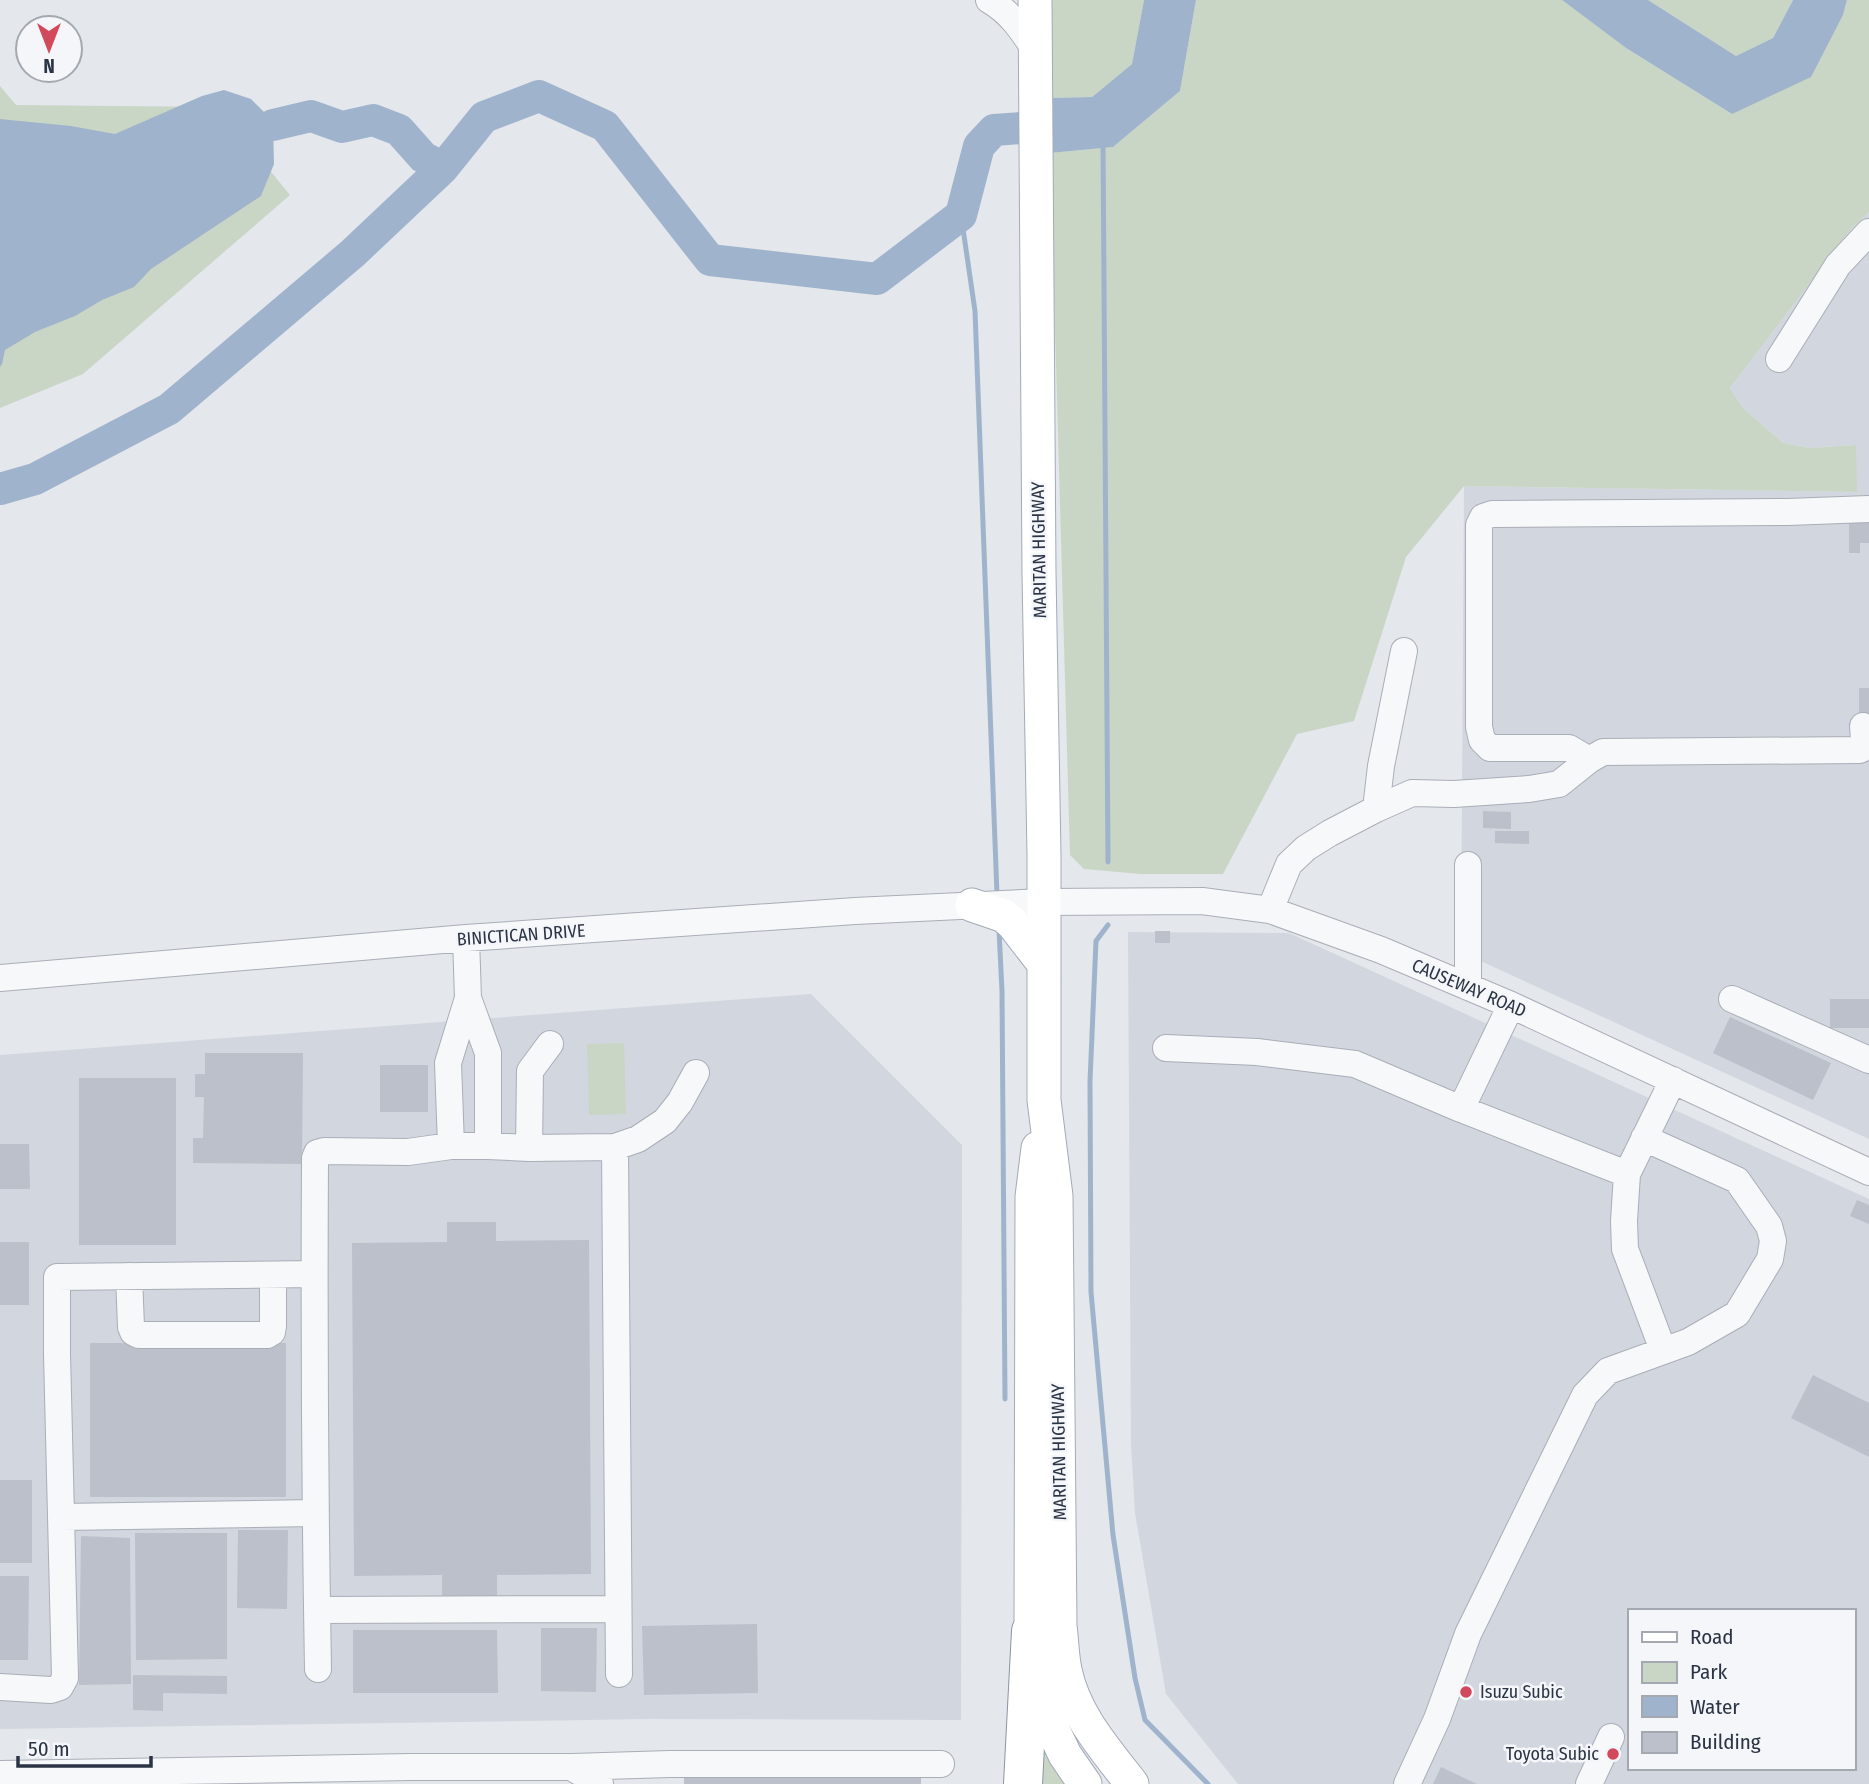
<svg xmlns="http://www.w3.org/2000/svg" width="1869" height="1784" font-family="'Fira Sans Condensed',sans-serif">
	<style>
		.built { fill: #d2d6de; fill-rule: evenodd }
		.green { fill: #c9d6c5 }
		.water { fill: #9fb4cc }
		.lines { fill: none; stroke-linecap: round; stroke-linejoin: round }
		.stream { stroke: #9fb4cc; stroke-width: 5 }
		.river { stroke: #9fb4cc; stroke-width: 32 }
		.building { fill: #bbc0ca }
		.minor-casing { stroke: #a9aeb7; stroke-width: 28 }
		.major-casing { stroke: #a3abb8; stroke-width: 35 }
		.highway-casing { stroke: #8b94a3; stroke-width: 40 }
		.minor { stroke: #f7f8fa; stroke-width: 26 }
		.major { stroke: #fff; stroke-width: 33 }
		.highway { stroke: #fff; stroke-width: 38 }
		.poi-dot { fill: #d1495b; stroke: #f4f6f9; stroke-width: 2.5 }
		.labels { text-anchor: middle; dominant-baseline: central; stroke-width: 5; stroke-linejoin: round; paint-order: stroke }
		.street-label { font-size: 18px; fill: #2b3445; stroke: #f4f6f9 }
		.poi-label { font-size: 18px; fill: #2b3445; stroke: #f4f6f9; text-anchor: start }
	</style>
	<rect width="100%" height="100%" fill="#e4e7ec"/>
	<path class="built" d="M 1869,212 L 1869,1139 L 1461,952 L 1464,486 L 1856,492 L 1855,445 L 1809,448 L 1783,443 L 1742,407 L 1730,388 L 1851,229 Z
		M 1128,932 L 1289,933 L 1869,1199 L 1869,1784 L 1238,1784 L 1166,1694 L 1135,1513 L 1131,1444 ZM 1629,1611 L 1853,1611 L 1853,1768 L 1629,1768 Z
		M 811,994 L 962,1145 L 961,1720 L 648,1719 L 0,1729 L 0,1055 Z"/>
	<path class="green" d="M 1048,0 L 1144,0 L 1132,64 L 1092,97 L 1049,98 Z
		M 1196,0 L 1562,0 L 1626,48 L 1732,114 L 1843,15 L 1847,0 L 1869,0 L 1869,212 L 1851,229 L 1730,388 L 1742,407 L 1783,443 L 1809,448 L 1856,445 L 1857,492 L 1464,486 L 1406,557 L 1354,721 L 1297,734 L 1223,874 L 1141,874 L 1084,869 L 1070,855 L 1050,153 L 1113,147 L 1180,91 Z
		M 1648,0 L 1793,0 L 1773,38 L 1736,56 Z
		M 0,86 L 16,105 L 218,107 L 290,195 L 83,374 L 0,408 Z
		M 624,1043 L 626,1114 L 589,1115 L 587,1044 Z
		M 1033,1725 L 1076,1784 L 1031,1784 Z"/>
	<path class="water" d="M 1144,0 L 1196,0 L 1180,91 L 1113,147 L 1050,153 L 1049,98 L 1092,97 L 1132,64 Z
		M 1562,0 L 1648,0 L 1736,56 L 1773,38 L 1793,0 L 1847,0 L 1843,15 L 1811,77 L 1732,114 L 1626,48 Z
		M 224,90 L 251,99 L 265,113 L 273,125 L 274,164 L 261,196 L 151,269 L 134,287 L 102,300 L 75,316 L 35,332 L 5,350 L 2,364 L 0,367 L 0,119 L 71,126 L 115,134 L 202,96 Z"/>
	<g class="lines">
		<path class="stream" d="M 1103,141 L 1108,862
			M 961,215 L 975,311 L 997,895
			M 1108,925 L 1096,941 L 1090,1081 L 1091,1292 L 1113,1535 L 1135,1678 L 1145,1720 L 1208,1784
			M 999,930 L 1002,991 L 1005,1399"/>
		<path class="river" d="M 273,125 L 311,116 L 342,127 L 373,120 L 399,130 L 423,157 L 443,168
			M 0,489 L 35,479 L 169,409 L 353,253 L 443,168 L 484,117 L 539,96 L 605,126 L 710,260 L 877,279 L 961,215 L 979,146 L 994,130 L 1061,125"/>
	</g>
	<path class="building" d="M 1849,520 L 1861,520 L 1861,523 L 1869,523 L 1869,543 L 1860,543 L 1860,553 L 1849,553 Z
		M 1859,688 L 1869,688 L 1869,717 L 1859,717 Z
		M 1483,811 L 1511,812 L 1511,829 L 1483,828 Z
		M 1495,831 L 1529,831 L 1529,844 L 1495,843 Z
		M 1155,931 L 1170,931 L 1170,943 L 1155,943 Z
		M 1830,999 L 1869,999 L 1869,1028 L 1830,1028 Z
		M 1730,1017 L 1831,1063 L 1813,1100 L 1713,1053 Z
		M 205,1053 L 303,1053 L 302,1164 L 193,1163 L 193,1138 L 203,1138 L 204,1097 L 195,1097 L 195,1074 L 205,1074 Z
		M 380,1065 L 428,1065 L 428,1112 L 380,1112 Z
		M 79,1078 L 176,1078 L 176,1245 L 79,1245 Z
		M 0,1144 L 29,1144 L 30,1189 L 0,1189 Z
		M 1857,1200 L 1869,1205 L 1869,1224 L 1850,1216 Z
		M 447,1222 L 496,1222 L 496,1241 L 589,1240 L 591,1574 L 497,1575 L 497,1618 L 442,1618 L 442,1575 L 354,1576 L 352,1243 L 447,1242 Z
		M 0,1242 L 29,1242 L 29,1305 L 0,1305 Z
		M 90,1343 L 286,1343 L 286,1497 L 90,1497 Z
		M 1813,1375 L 1869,1403 L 1869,1457 L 1791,1418 Z
		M 0,1480 L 32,1480 L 32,1563 L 0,1563 Z
		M 238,1530 L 288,1530 L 287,1609 L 237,1608 Z
		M 135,1533 L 227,1533 L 227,1659 L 136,1660 Z
		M 81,1536 L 130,1538 L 131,1684 L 79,1685 Z
		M 0,1576 L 29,1576 L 28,1660 L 0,1660 Z
		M 757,1624 L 758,1693 L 644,1695 L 642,1626 Z
		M 541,1628 L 597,1628 L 596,1692 L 541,1691 Z
		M 353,1630 L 497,1630 L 498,1693 L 353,1693 Z
		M 133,1675 L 227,1676 L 227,1694 L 163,1693 L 163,1711 L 133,1710 Z
		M 921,1750 L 921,1784 L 684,1784 L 684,1751 Z
		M 1441,1767 L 1477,1784 L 1433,1784 Z"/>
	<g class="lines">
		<defs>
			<path id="minor" d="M 989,0 C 1010,12 1022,30 1035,50
				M 1779,359 L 1838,265 L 1869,232
				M 1589,760 L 1569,748 L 1490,748 L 1482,740 L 1479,727 L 1479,525 L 1483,517 L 1492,514 L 1788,512 L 1869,509
				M 1376,809 L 1381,766 L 1404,651
				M 1468,865 L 1468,987
				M 1270,910 L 1289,864 L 1306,848 L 1330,833 L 1376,809 L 1412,793 L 1454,794 L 1529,789 L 1559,784 L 1589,760 L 1603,752 L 1860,750 L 1864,739 L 1863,726
				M 0,978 L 466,938 L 855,911 L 1044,902 L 1202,901 L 1270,910 L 1381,950 L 1511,1005 L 1869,1172
				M 468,998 L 488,1053 L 488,1146
				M 1732,999 L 1869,1060
				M 1166,1048 L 1257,1052 L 1355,1064 L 1461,1109 L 1627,1174
				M 1461,1109 L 1511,1005
				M 451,1146 L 448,1063 L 468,998 L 466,938
				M 615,1147 L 619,1674
				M 529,1148 L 530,1071 L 550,1044
				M 129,1276 L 131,1327 L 133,1332 L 139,1335 L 267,1335 L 272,1332 L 273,1326 L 273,1275
				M 1663,1350 L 1625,1249 L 1624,1221 L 1627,1174 L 1673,1080
				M 62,1517 L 315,1513
				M 317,1610 L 618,1609
				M 318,1669 C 315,1499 314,1328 315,1158 L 317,1153 L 324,1151 L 408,1152 L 451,1146 L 488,1146 L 529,1148 L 615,1147 L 638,1139 L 665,1121 L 680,1102 L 696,1073
				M 0,1687 L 51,1690 L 60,1687 L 65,1678 L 57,1354 L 57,1277 L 314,1274
				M 572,1767 L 670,1764 L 941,1764
				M 0,1774 L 411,1767 L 571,1767 L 600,1784
				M 1407,1784 L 1437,1719 L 1468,1634 L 1585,1395 L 1608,1371 L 1688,1342 L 1737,1314 L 1770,1259 L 1773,1241 L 1769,1226 L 1737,1180 L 1644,1138
				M 1589,1784 L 1611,1737"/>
			<path id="major" d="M 1035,0 L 1039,573 L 1044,855 L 1044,1100 L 1056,1196 L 1060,1626 C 1062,1641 1062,1656 1065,1670 C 1074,1715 1105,1749 1132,1784
				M 972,905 L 1004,916 L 1013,924 L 1044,964
				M 1038,1148 L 1032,1197 L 1031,1631 L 1047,1717 L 1065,1755 L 1085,1784"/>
			<path id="highway" d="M 1023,1784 L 1031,1631"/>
		</defs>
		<use href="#minor" class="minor-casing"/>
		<use href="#major" class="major-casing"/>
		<use href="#highway" class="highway-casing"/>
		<use href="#minor" class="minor"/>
		<use href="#major" class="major"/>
		<use href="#highway" class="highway"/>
	</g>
	<g class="poi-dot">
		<circle cx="1466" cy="1692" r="7"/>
		<circle cx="1613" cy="1754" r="7"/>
	</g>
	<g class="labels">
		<g class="street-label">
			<text transform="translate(1039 550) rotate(-91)">MARITAN HIGHWAY</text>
			<text transform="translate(521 935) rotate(-4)">BINICTICAN DRIVE</text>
			<text transform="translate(1469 988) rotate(23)">CAUSEWAY ROAD</text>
			<text transform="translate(1059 1452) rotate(-91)">MARITAN HIGHWAY</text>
		</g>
		<g class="poi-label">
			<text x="1480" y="1692">Isuzu Subic</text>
			<text x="1599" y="1754" text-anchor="end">Toyota Subic</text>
		</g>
	</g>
	<rect x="1628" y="1609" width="228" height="161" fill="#f4f6f9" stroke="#a4a8b1" stroke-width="2"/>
	<rect x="1642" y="1632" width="35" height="10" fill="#ffffff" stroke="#a4a8b1" stroke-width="2"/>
	<text x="1690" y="1644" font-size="21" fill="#2b3445">Road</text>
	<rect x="1642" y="1662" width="35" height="21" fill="#c9d6c5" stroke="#a4a8b1" stroke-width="2"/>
	<text x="1690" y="1679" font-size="21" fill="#2b3445">Park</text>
	<rect x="1642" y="1696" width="35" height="21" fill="#9fb4cc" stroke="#a4a8b1" stroke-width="2"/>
	<text x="1690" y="1714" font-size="21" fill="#2b3445">Water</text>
	<rect x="1642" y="1732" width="35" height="21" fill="#bbc0ca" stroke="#a4a8b1" stroke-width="2"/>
	<text x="1690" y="1749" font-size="21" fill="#2b3445">Building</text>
	<g transform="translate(49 49) rotate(180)"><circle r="33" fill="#f4f6f9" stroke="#a4a8b1" stroke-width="2"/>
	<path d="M0-5L12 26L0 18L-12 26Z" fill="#d1495b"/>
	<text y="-10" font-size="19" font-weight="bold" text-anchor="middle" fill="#2b3445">N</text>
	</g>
	<path d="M18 1756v10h133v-10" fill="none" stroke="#2b3445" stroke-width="3.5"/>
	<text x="28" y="1756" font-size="21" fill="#2b3445" stroke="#f4f6f9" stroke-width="5" paint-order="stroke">50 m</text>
</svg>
